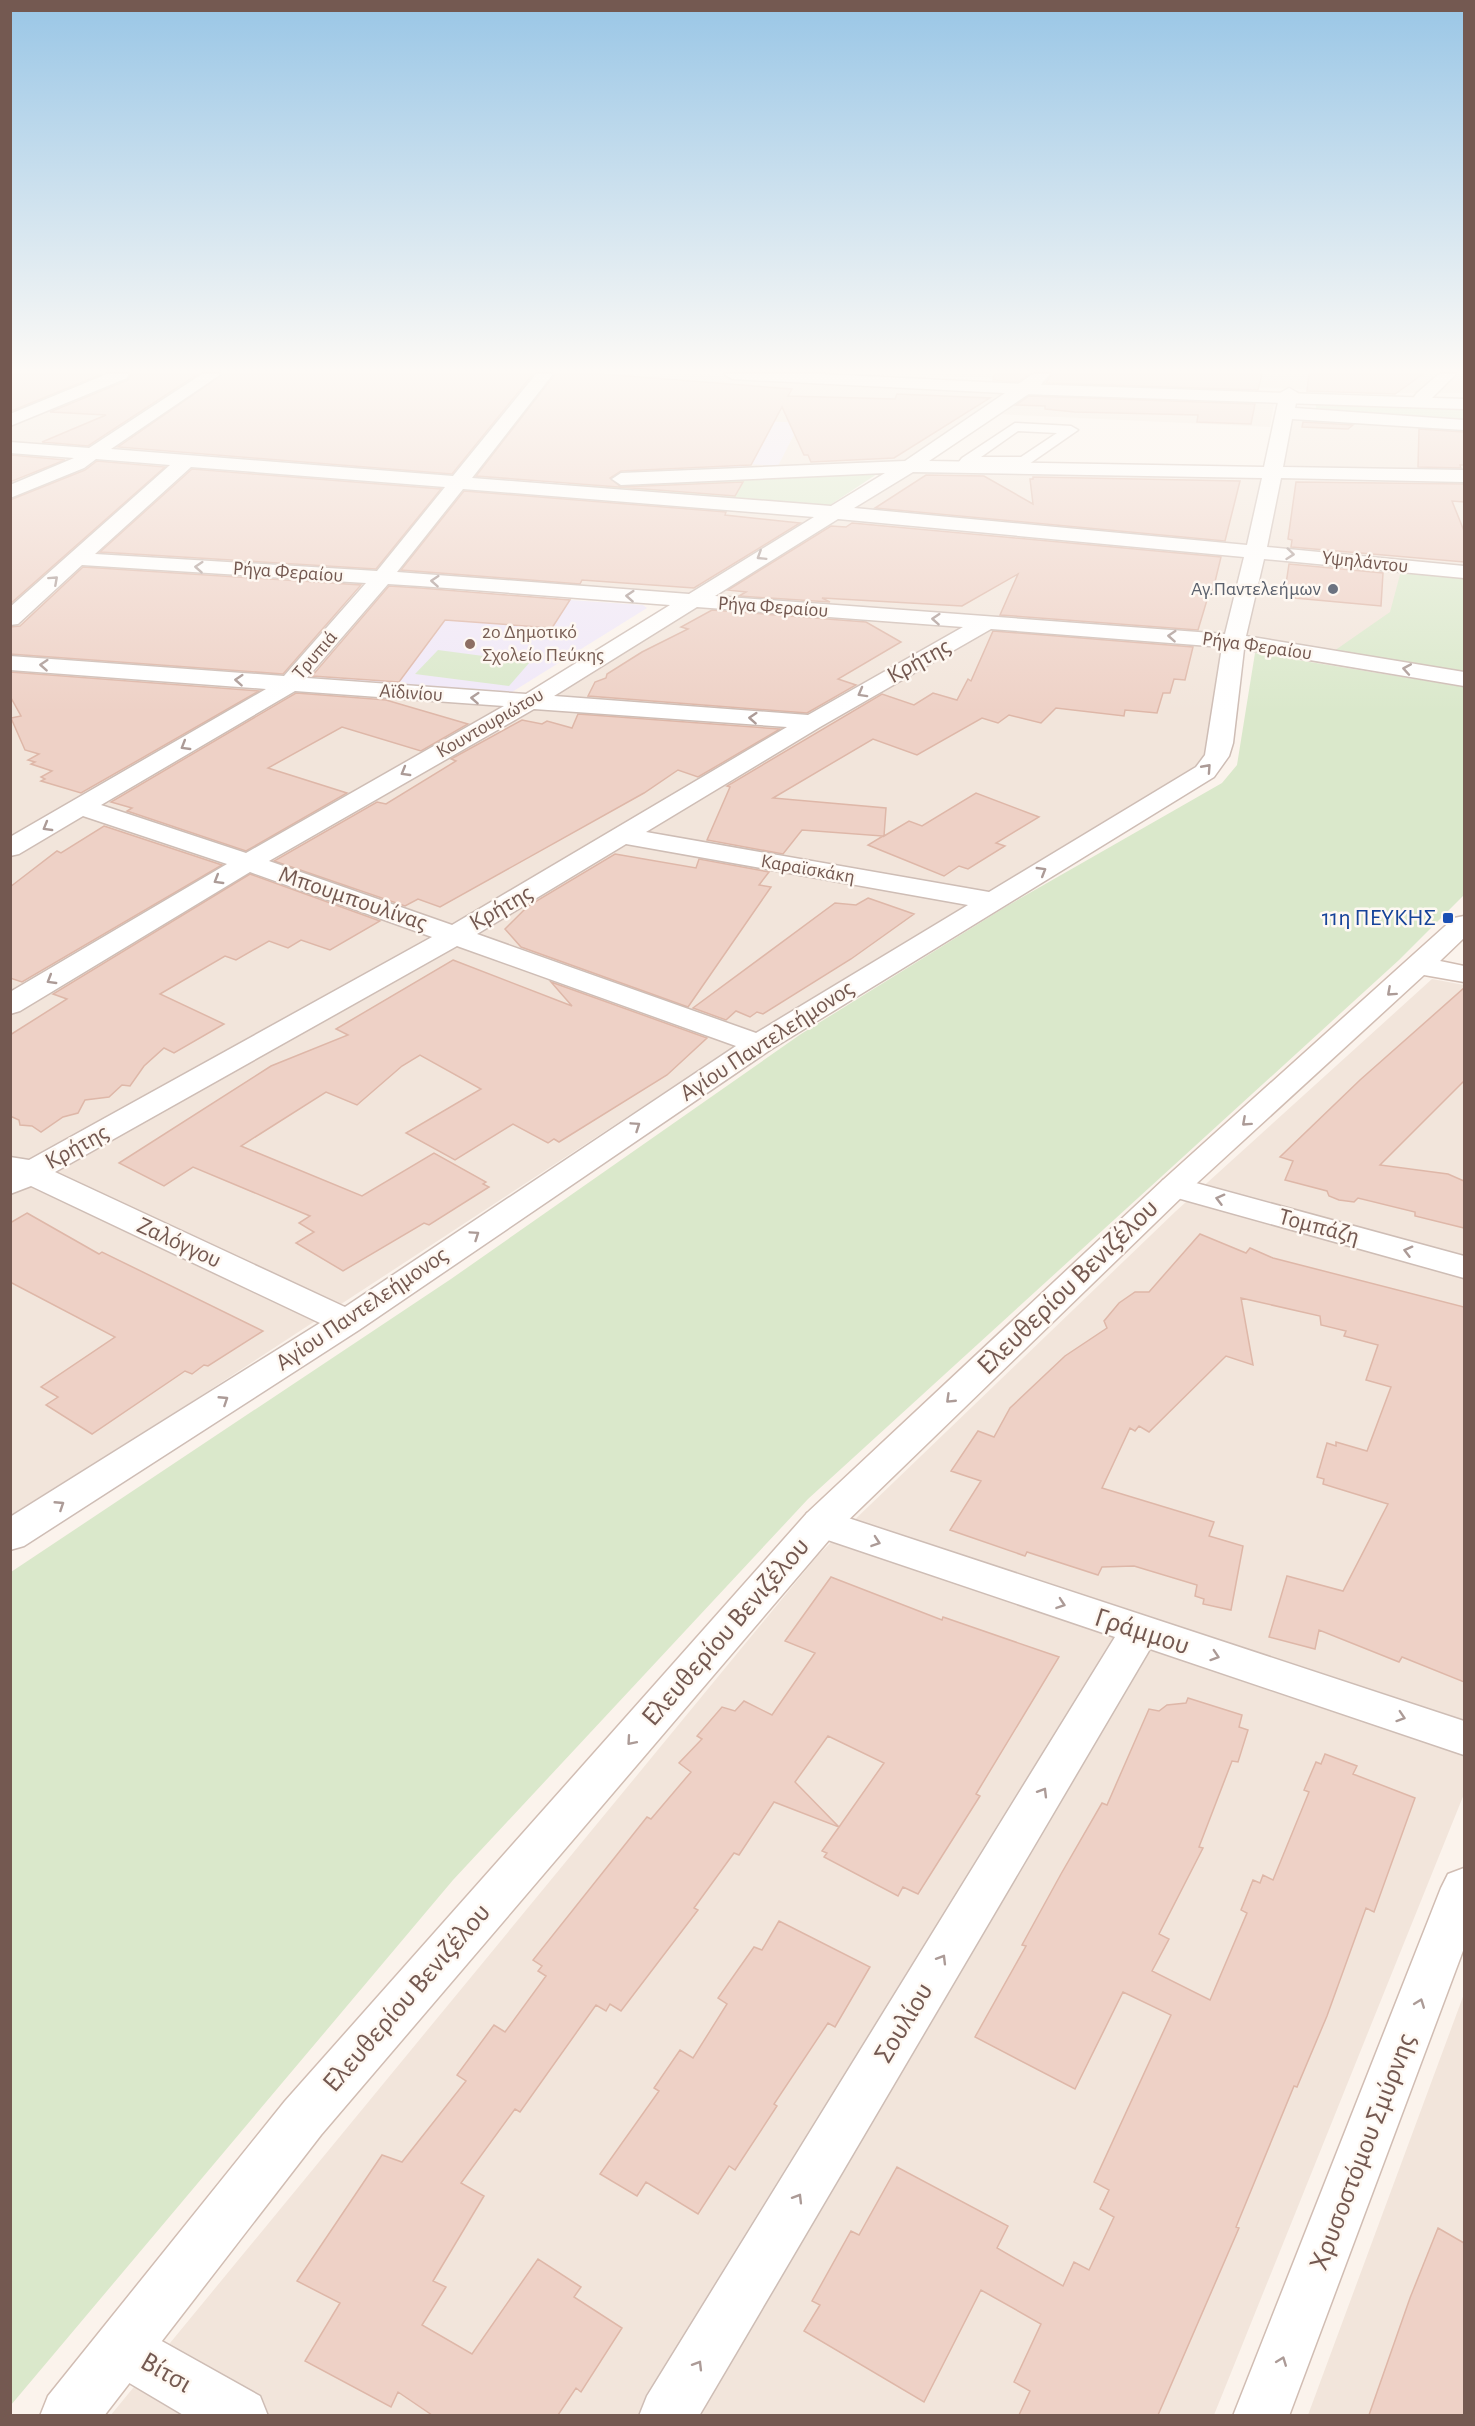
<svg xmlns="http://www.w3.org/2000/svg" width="1475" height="2426" font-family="'Alegreya Sans',sans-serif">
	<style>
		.residential { fill: #f2e5db }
		.education { fill: #f0e8f8 }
		.green { fill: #dae8cb }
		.building { fill: #eed1c6; stroke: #deb7a8; stroke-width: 1.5; fill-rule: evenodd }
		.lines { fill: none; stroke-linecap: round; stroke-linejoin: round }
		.lane-casing { stroke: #cebdb5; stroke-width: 3 }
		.street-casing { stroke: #cebdb5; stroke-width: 3 }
		.secondary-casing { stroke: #d1bdb3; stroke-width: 3 }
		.lane { fill: #fff; fill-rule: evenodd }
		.street { fill: #fff; fill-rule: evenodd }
		.secondary { fill: #fff; fill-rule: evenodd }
		.oneway { stroke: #ac9b97 }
		.worship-dot { fill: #6b7280; stroke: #fef8f2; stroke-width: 2 }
		.education-dot { fill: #8d6e63; stroke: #fef8f2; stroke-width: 2 }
		.transit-dot { fill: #1a4fb4; stroke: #fef8f2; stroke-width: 2 }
		.labels { text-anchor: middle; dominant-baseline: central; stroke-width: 5; stroke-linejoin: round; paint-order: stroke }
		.far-street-label { font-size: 20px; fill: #745951; stroke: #fef8f2 }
		.far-worship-label { font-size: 20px; fill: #5b616d; stroke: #fef8f2; text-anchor: end }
		.far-education-label { font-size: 20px; fill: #785e54; stroke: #fef8f2; text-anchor: start }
		.street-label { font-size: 24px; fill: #745951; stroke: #fef8f2 }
		.transit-label { font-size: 24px; fill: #164399; stroke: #fef8f2; text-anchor: end }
		.near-street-label { font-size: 28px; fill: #745951; stroke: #fef8f2 }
	</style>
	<rect width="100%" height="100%" fill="#fbf3ec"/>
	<path class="residential" d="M 11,374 L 698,374 L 805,383 L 1274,403 L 1270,427 L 974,413 L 904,464 L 499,482 L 837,518 L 916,469 L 1283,477 L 1289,419 L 1464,431 L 1464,684 L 1222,644 L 1210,748 L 1190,772 L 760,1030 L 11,1520 L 11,669 L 533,707 L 709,597 L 371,572 L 282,680 L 11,659 Z
		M 892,374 L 1464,374 L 1464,393 L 1406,393 Z
		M 1432,979 L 1464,985 L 1464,1794 L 1214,2415 L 110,2416 L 819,1554 L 1176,1211 Z
		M 1464,1994 L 1464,2415 L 1308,2415 Z"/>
	<path class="education" d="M 718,418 L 800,423 L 778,466 L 747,464 L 741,468 L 722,469 L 714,465 Z
		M 396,588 L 643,605 L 647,608 L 512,692 L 320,679 Z"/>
	<path class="green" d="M 1316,404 L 1464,408 L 1464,424 L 1316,414 Z
		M 883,470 L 827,507 L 538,486 Z
		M 1401,571 L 1464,578 L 1464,672 L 1334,651 L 1390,612 Z
		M 438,650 L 530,662 L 509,686 L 415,674 Z
		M 1255,653 L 1464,687 L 1464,895 L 1399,960 L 808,1499 L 453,1880 L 11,2405 L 11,1572 L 451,1279 L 801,1034 L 1007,906 L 1222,783 L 1237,765 Z"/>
	<path class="building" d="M 10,374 L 102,374 L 14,410 L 10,410 Z
		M 131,374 L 198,374 L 88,446 L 42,442 L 106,415 L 50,412 L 128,380 Z
		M 223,374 L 533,374 L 452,474 L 118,447 Z
		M 555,374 L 602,374 L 792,389 L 788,396 L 895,399 L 897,394 L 990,398 L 894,458 L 811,462 L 808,455 L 804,455 L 782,407 L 751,465 L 621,471 L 610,478 L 621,487 L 743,482 L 735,496 L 476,476 Z
		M 994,374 L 1030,374 L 1018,382 L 993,380 Z
		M 1052,374 L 1262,374 L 1258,390 L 1046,383 Z
		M 1309,374 L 1423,374 L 1395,394 L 1307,391 Z
		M 1029,396 L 1255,404 L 1251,424 L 1197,422 L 1198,415 L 1075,412 L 1045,409 L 1045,406 L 1016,405 Z
		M 1303,422 L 1353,425 L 1348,429 L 1302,427 Z
		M 1419,429 L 1464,432 L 1464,465 L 1460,465 L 1461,468 L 1418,467 Z
		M 10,455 L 11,455 L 65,460 L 10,482 Z
		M 97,461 L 165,467 L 10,604 L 10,500 L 85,470 Z
		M 192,469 L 441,489 L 376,569 L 100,552 Z
		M 926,475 L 984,476 L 1033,504 L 1030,479 L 1033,479 L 1033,477 L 1240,481 L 1225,541 L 875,508 Z
		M 1296,482 L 1464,484 L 1464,502 L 1452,501 L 1464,531 L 1464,562 L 1291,547 L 1292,540 L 1288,539 Z
		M 464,491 L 726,512 L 725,515 L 800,523 L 694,588 L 582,580 L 580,584 L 401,570 Z
		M 852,523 L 1221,557 L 1213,590 L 1210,590 L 1198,630 L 1000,615 L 1018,574 L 962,606 L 822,598 L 830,602 L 739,596 L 746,592 L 728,590 L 831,526 L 846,527 Z
		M 1289,564 L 1383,573 L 1381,606 L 1284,597 Z
		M 83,567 L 361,585 L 283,674 L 10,654 L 10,627 L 20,626 Z
		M 389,586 L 420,588 L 570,600 L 552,628 L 445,620 L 399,682 L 312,676 Z
		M 712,610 L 866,622 L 901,642 L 838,679 L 856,685 L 807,713 L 588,696 L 595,682 L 606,678 L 607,674 L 642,652 L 688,629 L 681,627 Z
		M 993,631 L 1193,647 L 1185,680 L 1174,679 L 1170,693 L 1163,693 L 1157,713 L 1125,710 L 1124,716 L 1056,708 L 1041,723 L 1009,715 L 998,723 L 982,718 L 917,755 L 873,739 L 773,798 L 886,808 L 884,836 L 909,821 L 922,826 L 976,793 L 1039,817 L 996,843 L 1005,846 L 968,869 L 959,866 L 944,876 L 868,845 L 883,836 L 802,830 L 783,854 L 707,840 L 730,787 L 727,786 L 882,694 L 914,705 L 933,693 L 957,700 L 968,679 L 971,681 Z
		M 10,672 L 259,691 L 81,793 L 41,781 L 45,779 L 41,777 L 52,771 L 31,764 L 35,762 L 28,760 L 39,754 L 25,750 L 11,718 L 21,716 L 10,696 Z
		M 296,693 L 386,700 L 468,724 L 421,751 L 342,727 L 268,768 L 347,793 L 246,851 L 127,811 L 132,808 L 111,802 Z
		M 578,714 L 780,729 L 698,777 L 678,770 L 644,793 L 440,907 L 418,899 L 405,906 L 274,861 L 377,802 L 386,804 L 456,761 L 451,759 L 522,720 L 542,724 L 547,721 L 572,728 Z
		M 104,826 L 222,865 L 22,982 L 10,978 L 10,887 L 57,851 L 61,853 Z
		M 615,854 L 696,868 L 699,859 L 769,872 L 759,885 L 771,887 L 688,1007 L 521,947 L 505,929 L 528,906 Z
		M 250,874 L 380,921 L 330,950 L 301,940 L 288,948 L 269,941 L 236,960 L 225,956 L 160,994 L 224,1024 L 174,1053 L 164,1048 L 144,1066 L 130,1086 L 122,1085 L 109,1097 L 85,1100 L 78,1113 L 63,1117 L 41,1132 L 32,1126 L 20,1125 L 19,1120 L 10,1116 L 10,1035 L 67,999 L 53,994 Z
		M 868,898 L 914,914 L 851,959 L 763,1014 L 757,1012 L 750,1017 L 736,1011 L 726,1020 L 693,1008 L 835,903 L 856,905 Z
		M 453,960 L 572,1006 L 551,982 L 707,1038 L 667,1075 L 559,1142 L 554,1139 L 548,1143 L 513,1124 L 455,1160 L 406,1133 L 481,1089 L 420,1055 L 402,1066 L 357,1105 L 326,1092 L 241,1146 L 362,1196 L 434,1153 L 486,1182 L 483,1184 L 489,1187 L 429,1225 L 424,1223 L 343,1271 L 296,1243 L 314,1232 L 299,1223 L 310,1216 L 193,1167 L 164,1186 L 119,1163 L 271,1066 L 348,1035 L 336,1029 Z
		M 1464,988 L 1464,1081 L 1380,1165 L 1448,1174 L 1464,1181 L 1464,1228 L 1415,1216 L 1415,1212 L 1358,1198 L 1354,1202 L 1339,1200 L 1329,1196 L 1327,1191 L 1285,1180 L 1293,1161 L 1280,1157 L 1360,1080 Z
		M 27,1213 L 99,1254 L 102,1252 L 263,1331 L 208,1366 L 204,1365 L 192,1374 L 185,1371 L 92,1434 L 46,1405 L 58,1397 L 41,1387 L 115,1337 L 10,1282 L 10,1223 Z
		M 1200,1234 L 1246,1253 L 1250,1248 L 1273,1258 L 1464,1307 L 1464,1682 L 1402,1657 L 1399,1662 L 1319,1630 L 1315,1649 L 1269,1637 L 1287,1576 L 1343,1591 L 1388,1504 L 1323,1484 L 1324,1479 L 1317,1477 L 1327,1443 L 1336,1446 L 1336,1442 L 1367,1451 L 1391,1387 L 1366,1380 L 1378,1345 L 1344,1336 L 1346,1331 L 1321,1325 L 1320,1316 L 1241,1298 L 1253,1365 L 1226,1356 L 1149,1432 L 1139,1426 L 1135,1431 L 1130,1428 L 1102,1488 L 1214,1522 L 1209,1536 L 1243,1546 L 1231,1610 L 1203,1604 L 1204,1599 L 1195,1596 L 1197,1585 L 1134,1566 L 1102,1567 L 1098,1575 L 1027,1552 L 1025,1556 L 950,1530 L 981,1481 L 951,1471 L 978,1431 L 994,1437 L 1010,1408 L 1065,1356 L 1107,1328 L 1104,1321 L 1119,1303 L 1135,1292 L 1149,1292 Z
		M 831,1577 L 942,1620 L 943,1617 L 1059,1657 L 976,1794 L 980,1796 L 918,1894 L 903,1887 L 898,1896 L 824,1857 L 827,1853 L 822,1851 L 839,1827 L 774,1802 L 739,1855 L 734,1853 L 694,1908 L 698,1910 L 621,2011 L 610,2004 L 606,2011 L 596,2005 L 520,2112 L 515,2109 L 461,2183 L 484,2196 L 433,2281 L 446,2287 L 422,2325 L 472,2354 L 538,2259 L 581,2287 L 574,2297 L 622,2328 L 581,2392 L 576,2388 L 558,2415 L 432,2415 L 398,2392 L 391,2407 L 305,2361 L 340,2303 L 297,2281 L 382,2155 L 402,2162 L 466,2081 L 457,2075 L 494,2025 L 505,2032 L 546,1976 L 538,1971 L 542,1966 L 533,1960 L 647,1817 L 651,1819 L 691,1772 L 679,1763 L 702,1739 L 697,1736 L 722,1707 L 735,1711 L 744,1701 L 772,1715 L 815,1653 L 785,1641 ZM 828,1736 L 884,1763 L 839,1827 L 795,1782 Z
		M 1188,1698 L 1242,1715 L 1239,1727 L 1248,1730 L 1238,1762 L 1232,1761 L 1199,1847 L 1203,1848 L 1159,1934 L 1169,1939 L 1152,1971 L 1210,2000 L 1247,1913 L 1241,1910 L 1253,1880 L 1260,1883 L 1263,1875 L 1273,1880 L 1309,1792 L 1304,1790 L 1316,1762 L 1321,1764 L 1325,1754 L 1357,1766 L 1353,1774 L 1415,1798 L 1374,1912 L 1366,1908 L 1327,2016 L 1297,2087 L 1294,2086 L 1236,2227 L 1239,2228 L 1158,2415 L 1019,2415 L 1030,2391 L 1014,2382 L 1041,2324 L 981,2290 L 924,2402 L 804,2331 L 820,2305 L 812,2301 L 851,2231 L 859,2235 L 897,2167 L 1008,2226 L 997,2248 L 1063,2286 L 1074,2262 L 1089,2270 L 1114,2217 L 1100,2209 L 1109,2190 L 1094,2182 L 1171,2015 L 1123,1992 L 1075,2089 L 975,2037 L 1026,1946 L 1022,1945 L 1061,1874 L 1102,1803 L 1107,1805 L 1149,1709 L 1159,1711 L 1167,1705 L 1186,1703 Z
		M 779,1921 L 870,1967 L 835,2027 L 828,2023 L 774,2104 L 777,2106 L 735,2170 L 729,2166 L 698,2214 L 646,2182 L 637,2196 L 600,2174 L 659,2091 L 654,2088 L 680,2050 L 693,2058 L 727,2004 L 718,1998 L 754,1947 L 762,1950 Z
		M 1438,2228 L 1464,2243 L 1464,2415 L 1369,2415 L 1410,2298 Z"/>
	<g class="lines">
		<defs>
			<path id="lane" d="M 1015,423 L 1071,426 L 1078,430 L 1029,464 L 971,465 L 967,470 L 957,470 L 955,467 L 962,458 ZM 1018,431 L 1057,433 L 1021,457 L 981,457 Z"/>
			<path id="street" d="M 107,374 L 129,374 L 127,378 L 10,426 L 10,414 Z
				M 202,374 L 221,374 L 111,449 L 453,476 L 536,374 L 553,374 L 472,478 L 831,506 L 885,473 L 621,485 L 612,479 L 621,473 L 905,461 L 1033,374 L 1050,374 L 1039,387 L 929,461 L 1264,467 L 1280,393 L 1289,388 L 1298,393 L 1295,408 L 1464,420 L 1464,430 L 1292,419 L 1283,467 L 1464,470 L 1464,482 L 1281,478 L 1267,547 L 1464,566 L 1464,578 L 1264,559 L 1246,636 L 1464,672 L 1464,686 L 1244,649 L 1233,743 L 1229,756 L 1214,777 L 770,1050 L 359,1330 L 24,1546 L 10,1550 L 10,1517 L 320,1323 L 31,1186 L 10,1194 L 10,1157 L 29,1160 L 432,937 L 250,872 L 20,1011 L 10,1014 L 10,992 L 227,864 L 83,816 L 19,854 L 10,856 L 10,837 L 266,689 L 10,670 L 10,656 L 284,676 L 366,583 L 82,565 L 18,624 L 10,625 L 10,607 L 170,465 L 96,459 L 84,468 L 10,498 L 10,485 L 74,458 L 10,453 L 10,442 L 89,448 ZM 191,467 L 445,487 L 377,571 L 95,554 ZM 913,472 L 1262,478 L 1247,545 L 854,508 ZM 463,489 L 814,517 L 689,594 L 397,572 ZM 838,519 L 1244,557 L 1225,634 L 715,596 ZM 388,584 L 420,586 L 670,605 L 526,694 L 307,678 ZM 697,607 L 963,627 L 808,715 L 554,696 ZM 991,629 L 1222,647 L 1205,755 L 1196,767 L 989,892 L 646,832 L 820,727 ZM 295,691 L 504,706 L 246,853 L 101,805 ZM 534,709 L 787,727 L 452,925 L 269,861 ZM 626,844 L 968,905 L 756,1033 L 477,934 ZM 457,946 L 736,1046 L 345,1307 L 55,1172 Z
				M 1439,374 L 1456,374 L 1429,401 L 1417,401 L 1414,397 L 1417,393 Z
				M 1174,1177 L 1464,1256 L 1464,1278 L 1163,1194 L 1158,1187 L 1163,1180 Z
				M 821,1509 L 1464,1721 L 1464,1755 L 1150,1649 L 699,2416 L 639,2416 L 647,2396 L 1115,1637 L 807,1533 L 802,1523 L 807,1513 Z
				M 123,2322 L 142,2330 L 260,2396 L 268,2416 L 185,2416 L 104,2368 L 96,2349 L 104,2330 Z"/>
			<path id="secondary" d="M 724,374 L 823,374 L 1022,384 L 1464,399 L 1464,409 L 1022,394 L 732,379 Z
				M 1464,916 L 1464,938 L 1440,961 L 1464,966 L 1464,982 L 1424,975 L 1185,1194 L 835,1533 L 321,2135 L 104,2416 L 40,2416 L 48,2396 L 285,2101 L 807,1513 L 1163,1180 L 1454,918 Z
				M 1464,1868 L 1464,1948 L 1289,2416 L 1233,2416 L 1441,1888 L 1448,1874 Z"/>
		</defs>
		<use href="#lane" class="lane-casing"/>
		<use href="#street" class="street-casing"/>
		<use href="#secondary" class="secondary-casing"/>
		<use href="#lane" class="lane"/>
		<use href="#street" class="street"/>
		<use href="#secondary" class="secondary"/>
	</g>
	<defs><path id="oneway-chevron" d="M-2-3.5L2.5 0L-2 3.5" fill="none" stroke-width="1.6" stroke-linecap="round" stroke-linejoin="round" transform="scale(1.5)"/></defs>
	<g class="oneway">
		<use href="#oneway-chevron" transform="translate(1290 554) rotate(6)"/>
		<use href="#oneway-chevron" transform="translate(761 556) rotate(148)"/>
		<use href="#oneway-chevron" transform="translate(199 567) rotate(-176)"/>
		<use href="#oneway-chevron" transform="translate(54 580) rotate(-42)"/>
		<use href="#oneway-chevron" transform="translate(435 581) rotate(-176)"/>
		<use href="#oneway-chevron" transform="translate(630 596) rotate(-176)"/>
		<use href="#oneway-chevron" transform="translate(936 619) rotate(-176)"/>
		<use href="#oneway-chevron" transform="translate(1172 636) rotate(-176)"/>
		<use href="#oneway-chevron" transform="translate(44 665) rotate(-176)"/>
		<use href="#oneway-chevron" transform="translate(1407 669) rotate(-170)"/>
		<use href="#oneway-chevron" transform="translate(239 680) rotate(-176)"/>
		<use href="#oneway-chevron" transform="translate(862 693) rotate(151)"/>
		<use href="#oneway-chevron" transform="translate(475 698) rotate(-176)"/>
		<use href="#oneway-chevron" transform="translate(753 718) rotate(-176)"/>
		<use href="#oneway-chevron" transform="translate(185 746) rotate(149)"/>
		<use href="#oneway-chevron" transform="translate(1207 768) rotate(-48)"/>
		<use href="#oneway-chevron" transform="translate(405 772) rotate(150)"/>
		<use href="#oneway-chevron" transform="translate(47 827) rotate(150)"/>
		<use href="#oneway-chevron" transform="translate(1042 871) rotate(-31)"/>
		<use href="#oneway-chevron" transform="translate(218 880) rotate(149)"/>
		<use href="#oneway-chevron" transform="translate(51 980) rotate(149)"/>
		<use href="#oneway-chevron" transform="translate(1391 992) rotate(138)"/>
		<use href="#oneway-chevron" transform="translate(1246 1122) rotate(138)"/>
		<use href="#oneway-chevron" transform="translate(636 1126) rotate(-34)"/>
		<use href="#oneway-chevron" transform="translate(1220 1199) rotate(-165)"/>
		<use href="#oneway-chevron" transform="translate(475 1235) rotate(-34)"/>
		<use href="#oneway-chevron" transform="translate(1408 1251) rotate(-165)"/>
		<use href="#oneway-chevron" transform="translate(950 1399) rotate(136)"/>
		<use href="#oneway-chevron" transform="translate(224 1400) rotate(-33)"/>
		<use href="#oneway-chevron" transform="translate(60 1505) rotate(-33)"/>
		<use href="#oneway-chevron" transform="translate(876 1542) rotate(19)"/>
		<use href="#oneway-chevron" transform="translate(1061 1604) rotate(19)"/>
		<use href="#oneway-chevron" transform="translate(1215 1656) rotate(18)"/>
		<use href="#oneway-chevron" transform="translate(1401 1717) rotate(18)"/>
		<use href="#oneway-chevron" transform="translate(631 1741) rotate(131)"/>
		<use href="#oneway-chevron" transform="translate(1043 1792) rotate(-59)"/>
		<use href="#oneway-chevron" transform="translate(942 1959) rotate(-59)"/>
		<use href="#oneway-chevron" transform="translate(1420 2003) rotate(-69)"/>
		<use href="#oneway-chevron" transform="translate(798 2198) rotate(-59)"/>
		<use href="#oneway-chevron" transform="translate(1282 2361) rotate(-69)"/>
		<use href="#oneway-chevron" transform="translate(698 2365) rotate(-59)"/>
	</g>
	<linearGradient id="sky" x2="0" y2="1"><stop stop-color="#99c6e6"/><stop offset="0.52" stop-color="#fdfaf6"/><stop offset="1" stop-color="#fdfaf6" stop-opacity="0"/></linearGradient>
	<rect width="1475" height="713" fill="url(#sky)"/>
	<circle class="worship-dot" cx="1333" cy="589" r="6"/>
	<circle class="education-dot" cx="470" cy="644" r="6"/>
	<rect class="transit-dot" x="1442" y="912" width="12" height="12" rx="3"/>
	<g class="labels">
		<g class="far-street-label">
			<text transform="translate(1365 562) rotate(6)">Υψηλάντου</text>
			<text transform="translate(288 572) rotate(4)">Ρήγα Φεραίου</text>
			<text transform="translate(773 607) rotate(4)">Ρήγα Φεραίου</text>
			<text transform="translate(1257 646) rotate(8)">Ρήγα Φεραίου</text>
			<text transform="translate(315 655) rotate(-49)">Τρυπιά</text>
			<text transform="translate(411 693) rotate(4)">Αϊδινίου</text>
			<text transform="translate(490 723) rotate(-30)">Κουντουριώτου</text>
			<text transform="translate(808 869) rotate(10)">Καραϊσκάκη</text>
		</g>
		<g class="far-worship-label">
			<text x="1321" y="589">Αγ.Παντελεήμων</text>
		</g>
		<g class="far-education-label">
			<text x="482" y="632">2ο Δημοτικό<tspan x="482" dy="23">Σχολείο Πεύκης</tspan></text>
		</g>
		<g class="street-label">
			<text transform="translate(919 661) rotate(-29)">Κρήτης</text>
			<text transform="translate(353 899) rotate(19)">Μπουμπουλίνας</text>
			<text transform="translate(501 908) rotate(-30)">Κρήτης</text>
			<text transform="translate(767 1041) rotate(-33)">Αγίου Παντελεήμονος</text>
			<text transform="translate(77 1147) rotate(-29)">Κρήτης</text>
			<text transform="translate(1319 1227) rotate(15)">Τομπάζη</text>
			<text transform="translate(179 1243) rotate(25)">Ζαλόγγου</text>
			<text transform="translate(362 1309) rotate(-34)">Αγίου Παντελεήμονος</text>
		</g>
		<g class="transit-label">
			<text x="1436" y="918">11η ΠΕΥΚΗΣ</text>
		</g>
		<g class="near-street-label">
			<text transform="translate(1068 1287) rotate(-44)">Ελευθερίου Βενιζέλου</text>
			<text transform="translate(726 1632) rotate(-49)">Ελευθερίου Βενιζέλου</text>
			<text transform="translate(1142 1632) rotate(18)">Γράμμου</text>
			<text transform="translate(407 1998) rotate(-49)">Ελευθερίου Βενιζέλου</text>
			<text transform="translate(904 2023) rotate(-59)">Σουλίου</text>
			<text transform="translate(1363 2152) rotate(-69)">Χρυσοστόμου Σμύρνης</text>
			<text transform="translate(166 2373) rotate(30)">Βίτσι</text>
		</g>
	</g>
	<rect width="1475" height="2426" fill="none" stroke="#745951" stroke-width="24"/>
</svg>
